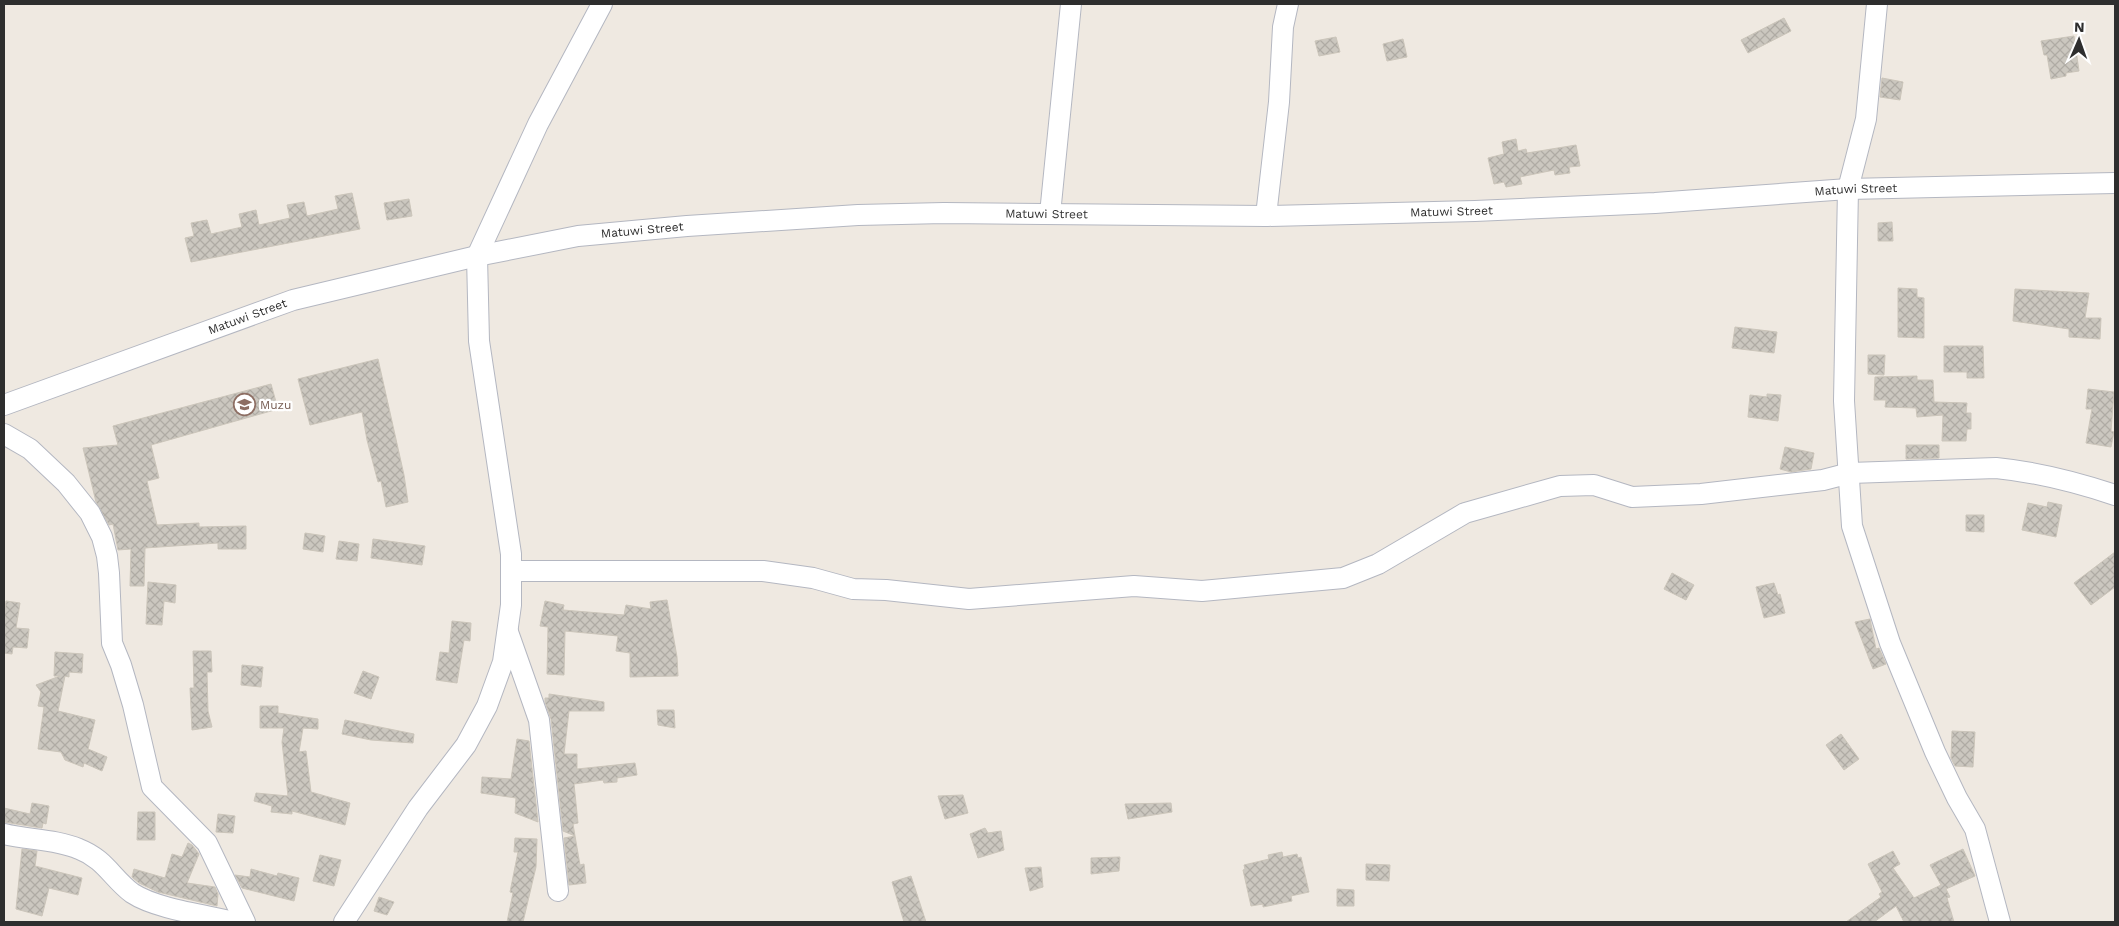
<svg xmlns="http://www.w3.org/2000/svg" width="2119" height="926" font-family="'Work Sans',sans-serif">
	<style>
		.building { fill: url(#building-cross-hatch); stroke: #cbc5ba }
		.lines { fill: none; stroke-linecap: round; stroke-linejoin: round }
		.minor-casing { stroke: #b4b7c1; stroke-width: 22 }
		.minor { stroke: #fff; stroke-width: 20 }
		.labels { text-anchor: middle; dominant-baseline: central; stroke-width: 4.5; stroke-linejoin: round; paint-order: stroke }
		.street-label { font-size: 12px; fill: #2e2e2e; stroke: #fff }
		.education-label { font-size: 12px; fill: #785e54; stroke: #fff; text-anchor: start }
	</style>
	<defs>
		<pattern id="building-cross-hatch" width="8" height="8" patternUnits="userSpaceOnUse" patternTransform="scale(1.25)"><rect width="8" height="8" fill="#cbc7bf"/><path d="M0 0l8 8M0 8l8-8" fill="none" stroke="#afaba4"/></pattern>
	</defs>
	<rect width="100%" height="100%" fill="#efe9e1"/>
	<path class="building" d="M 1784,18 L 1791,31 L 1748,53 L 1741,40 Z
		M 2074,36 L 2079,71 L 2066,73 L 2066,76 L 2051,79 L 2047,55 L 2044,55 L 2041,41 Z
		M 1336,37 L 1340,52 L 1319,56 L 1315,41 Z
		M 1403,39 L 1407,57 L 1387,61 L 1383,44 Z
		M 1882,78 L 1903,82 L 1900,100 L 1880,97 Z
		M 1516,139 L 1518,151 L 1526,149 L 1527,153 L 1576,145 L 1580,166 L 1569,167 L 1570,173 L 1555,175 L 1554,170 L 1520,177 L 1522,184 L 1506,187 L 1504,182 L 1494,184 L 1488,158 L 1504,154 L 1502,142 Z
		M 352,193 L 360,229 L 191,262 L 185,238 L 194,236 L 191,223 L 207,220 L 211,234 L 242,227 L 239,214 L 256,210 L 259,225 L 290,218 L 287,205 L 304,202 L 307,216 L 338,209 L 335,196 Z
		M 409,199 L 412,216 L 387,220 L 384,203 Z
		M 1892,222 L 1893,241 L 1878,241 L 1878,223 Z
		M 1898,288 L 1917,289 L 1917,297 L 1924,298 L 1924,338 L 1898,337 Z
		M 2015,289 L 2089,293 L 2085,318 L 2101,318 L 2100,339 L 2069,337 L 2069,329 L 2013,321 Z
		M 1735,327 L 1777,332 L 1774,353 L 1732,348 Z
		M 1944,346 L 1983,346 L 1984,378 L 1967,378 L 1967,372 L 1944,372 Z
		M 1868,355 L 1885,355 L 1884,375 L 1868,374 Z
		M 378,359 L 404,475 L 408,502 L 386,507 L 381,481 L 378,482 L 367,440 L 362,412 L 310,425 L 298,379 Z
		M 1917,376 L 1917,380 L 1933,380 L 1934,402 L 1967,403 L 1966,413 L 1971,413 L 1971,429 L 1967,429 L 1966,441 L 1942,441 L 1943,415 L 1917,417 L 1916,408 L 1885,407 L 1886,400 L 1874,400 L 1875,377 Z
		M 271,384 L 278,409 L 151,445 L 159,478 L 147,481 L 157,525 L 199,523 L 199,527 L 246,526 L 246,549 L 218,549 L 218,543 L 145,548 L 144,586 L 130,586 L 131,549 L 118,550 L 113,524 L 109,525 L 96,502 L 83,448 L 118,445 L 113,426 Z
		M 2088,389 L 2114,392 L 2111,431 L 2114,432 L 2111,447 L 2086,443 L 2092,409 L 2086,409 Z
		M 1767,394 L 1781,395 L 1778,421 L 1748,417 L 1750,395 L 1767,397 Z
		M 1906,445 L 1939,445 L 1939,458 L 1906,459 Z
		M 1785,447 L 1814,453 L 1811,469 L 1791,472 L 1780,469 Z
		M 2048,502 L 2062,505 L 2056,537 L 2022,530 L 2028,503 L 2047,507 Z
		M 1966,515 L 1984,515 L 1984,532 L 1966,531 Z
		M 305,533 L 325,536 L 323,552 L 303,549 Z
		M 373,539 L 425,546 L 422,565 L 371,558 Z
		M 339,541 L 359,544 L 357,561 L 336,559 Z
		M 2115,552 L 2115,587 L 2091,605 L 2074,583 Z
		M 1672,573 L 1694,585 L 1686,600 L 1664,589 Z
		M 148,582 L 176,585 L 175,603 L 164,601 L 162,625 L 146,624 Z
		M 1774,583 L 1778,595 L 1780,594 L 1785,613 L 1764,618 L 1756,587 Z
		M 667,600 L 677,657 L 678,676 L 630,677 L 630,653 L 616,651 L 618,636 L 565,631 L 564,675 L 547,674 L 548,627 L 540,626 L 545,601 L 564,605 L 563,610 L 624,615 L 626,605 L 651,609 L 650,602 Z
		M 6,601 L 20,603 L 16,628 L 29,629 L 27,648 L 13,647 L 12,654 L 4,653 L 4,617 Z
		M 1870,619 L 1876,649 L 1879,648 L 1886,664 L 1873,669 L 1855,622 Z
		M 452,621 L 471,623 L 470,641 L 464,640 L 457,683 L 436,680 L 440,652 L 449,653 Z
		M 193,651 L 211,651 L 212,672 L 207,672 L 208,711 L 212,727 L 192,730 L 190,688 L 194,688 Z
		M 55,652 L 83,654 L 82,673 L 69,672 L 69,677 L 65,676 L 58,711 L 95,720 L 88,749 L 107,757 L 102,771 L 84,763 L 83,767 L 65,760 L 61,752 L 38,749 L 44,707 L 38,706 L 41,692 L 36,685 L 60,676 L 54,676 Z
		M 242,665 L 263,667 L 261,687 L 241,685 Z
		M 363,671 L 379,677 L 371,699 L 354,693 Z
		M 549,694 L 604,702 L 604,711 L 569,711 L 564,754 L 577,754 L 577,769 L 635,763 L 637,775 L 617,778 L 617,782 L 604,783 L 603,780 L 574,784 L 578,823 L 573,824 L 575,836 L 563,831 L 551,719 L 545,702 L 545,698 L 549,698 Z
		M 260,706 L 278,706 L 278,713 L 318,719 L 318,729 L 303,728 L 299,752 L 306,751 L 311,792 L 350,803 L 345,825 L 292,811 L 292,814 L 271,812 L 272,806 L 254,801 L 256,793 L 288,796 L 282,742 L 284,728 L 260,728 Z
		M 657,710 L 674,710 L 675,728 L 658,725 Z
		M 345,720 L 414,734 L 413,743 L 371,740 L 342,734 Z
		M 1952,731 L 1975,732 L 1973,767 L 1955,766 L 1951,758 Z
		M 1841,734 L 1859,759 L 1844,770 L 1826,745 Z
		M 517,739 L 529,741 L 538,822 L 515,813 L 516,798 L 481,793 L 482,777 L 511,779 Z
		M 963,795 L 968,813 L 945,819 L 938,796 Z
		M 32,803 L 49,806 L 46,824 L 43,823 L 42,828 L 4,822 L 4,808 L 30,814 Z
		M 1171,803 L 1172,812 L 1128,819 L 1125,804 Z
		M 138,812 L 155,812 L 155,840 L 137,840 Z
		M 218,814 L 235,816 L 233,833 L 216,832 Z
		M 985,828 L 988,833 L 1001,831 L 1004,850 L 978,858 L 970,834 Z
		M 575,836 L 580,865 L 584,864 L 586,883 L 569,885 L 564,838 Z
		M 515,838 L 537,839 L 536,867 L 523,922 L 507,922 L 513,893 L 510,892 L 518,852 L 514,852 Z
		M 188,843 L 192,845 L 199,854 L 187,883 L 215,887 L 218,894 L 217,906 L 158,892 L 139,883 L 132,877 L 134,869 L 165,878 L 172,854 L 182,857 Z
		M 22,849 L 37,851 L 35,866 L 82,878 L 78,895 L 49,888 L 42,916 L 16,909 Z
		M 1963,849 L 1975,876 L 1946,889 L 1950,897 L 1947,898 L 1954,922 L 1904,922 L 1896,906 L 1874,922 L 1846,922 L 1881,897 L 1879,894 L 1882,892 L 1868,864 L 1893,851 L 1900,864 L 1893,868 L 1914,898 L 1941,885 L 1930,865 Z
		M 1282,852 L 1283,857 L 1297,854 L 1298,858 L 1301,857 L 1309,892 L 1291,896 L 1292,901 L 1263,907 L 1263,904 L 1251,906 L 1243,870 L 1245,869 L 1244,865 L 1269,859 L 1268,855 Z
		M 320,855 L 341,860 L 334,886 L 313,881 Z
		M 1120,857 L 1119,871 L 1091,874 L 1091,858 Z
		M 1366,864 L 1390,865 L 1389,881 L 1366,880 Z
		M 1041,867 L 1043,887 L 1030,891 L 1025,868 Z
		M 251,869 L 277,876 L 278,873 L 299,878 L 294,901 L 242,888 L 235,875 L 250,877 Z
		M 911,876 L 926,922 L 904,922 L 892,882 Z
		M 1337,889 L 1354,890 L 1354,906 L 1337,906 Z
		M 379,897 L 394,902 L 387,915 L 374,911 Z"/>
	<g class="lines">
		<defs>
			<g id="minor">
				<path d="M 1877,4 L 1866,119 L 1848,189 L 1844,401 L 1852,526 L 1890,643 L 1935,752 L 1957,798 L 1975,829 L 2000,922"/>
				<path d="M 1050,214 L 1071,4"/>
				<path d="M 1266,216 L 1279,102 L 1283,27 L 1288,4"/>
				<path id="s1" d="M 4,405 L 293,300 L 477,256 L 578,236 L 687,226 L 858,215 L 944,213 L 1266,216 L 1475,211 L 1655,203 L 1848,189 L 2115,183"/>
				<path d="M 4,434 L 30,449 L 66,483 L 90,513 L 102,537 L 107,556 L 109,573 L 112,643 L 121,665 L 133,705 L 152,787 L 207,843 L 245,922"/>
				<path d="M 511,571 L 763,571 L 813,578 L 853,589 L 886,590 L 969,599 L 1134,586 L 1202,591 L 1343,578 L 1378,564 L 1465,513 L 1560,486 L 1594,485 L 1632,497 L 1701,494 L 1823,480 L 1850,473 L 1996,468 C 2036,472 2076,482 2115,495"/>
				<path d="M 508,632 L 539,720 L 558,891"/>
				<path d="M 4,834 C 28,840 55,839 79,849 C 105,859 112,878 132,893 C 156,909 206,915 235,922"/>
				<path d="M 344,922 L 418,808 L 466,745 L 487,706 L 503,662 L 511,605 L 511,554 L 479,341 L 477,256 L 538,124 L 602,4"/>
			</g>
		</defs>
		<use href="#minor" class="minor-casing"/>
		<use href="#minor" class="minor"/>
	</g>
	<defs>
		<symbol id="school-ring" viewBox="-11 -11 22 22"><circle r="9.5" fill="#fff" stroke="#8d6e63" stroke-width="1.5"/><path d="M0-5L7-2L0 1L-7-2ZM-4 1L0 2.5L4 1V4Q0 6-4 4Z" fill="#8d6e63"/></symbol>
	</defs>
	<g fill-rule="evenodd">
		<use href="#school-ring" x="232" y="392" width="25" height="25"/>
	</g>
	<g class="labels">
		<g class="street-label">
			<text stroke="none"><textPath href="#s1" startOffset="1879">Matuwi Street</textPath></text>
			<text stroke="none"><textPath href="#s1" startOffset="1474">Matuwi Street</textPath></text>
			<text stroke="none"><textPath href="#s1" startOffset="1069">Matuwi Street</textPath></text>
			<text stroke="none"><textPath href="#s1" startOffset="664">Matuwi Street</textPath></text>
			<text stroke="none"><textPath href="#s1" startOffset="259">Matuwi Street</textPath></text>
		</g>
		<g class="education-label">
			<text x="260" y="405">Muzu</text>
		</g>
	</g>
	<rect width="2119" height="926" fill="none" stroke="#2e2e2e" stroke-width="10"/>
	<g transform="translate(2079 40) rotate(2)" stroke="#ffffff" stroke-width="4" paint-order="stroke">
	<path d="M0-4L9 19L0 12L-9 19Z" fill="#2e2e2e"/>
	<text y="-8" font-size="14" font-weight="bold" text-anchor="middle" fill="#2e2e2e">N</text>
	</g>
</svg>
